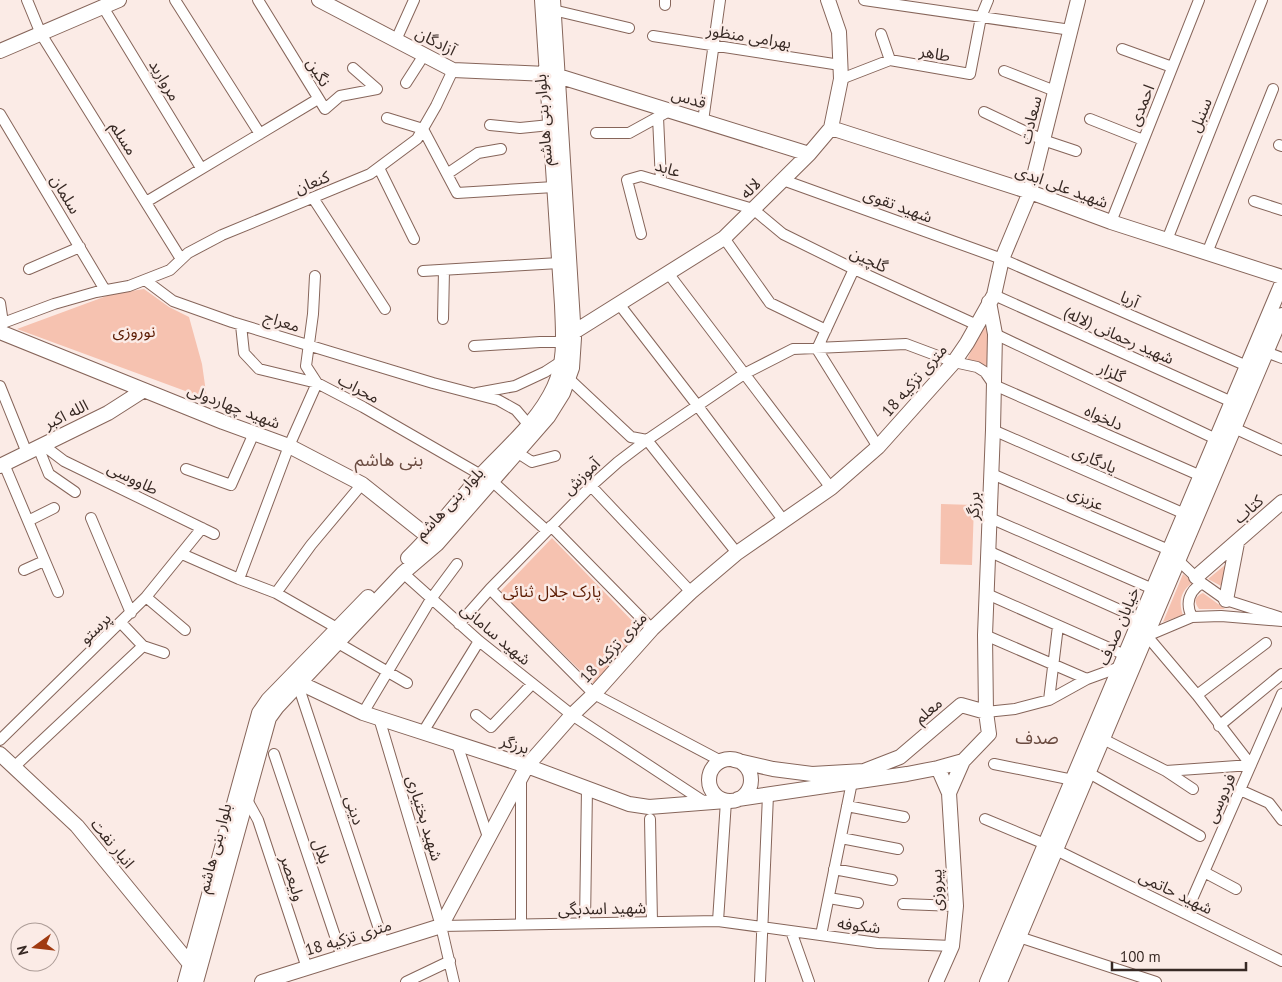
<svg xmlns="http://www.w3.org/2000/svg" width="1282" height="982" font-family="'PT Sans','Noto Sans Arabic',sans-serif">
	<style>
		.green { fill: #f6c2b0 }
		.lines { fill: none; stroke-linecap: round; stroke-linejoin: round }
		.street-casing { stroke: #86655a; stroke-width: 12 }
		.secondary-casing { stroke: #86655a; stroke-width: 16 }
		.street { stroke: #fff; stroke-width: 10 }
		.secondary { stroke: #fff; stroke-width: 14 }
		.labels { text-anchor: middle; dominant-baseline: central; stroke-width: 5; stroke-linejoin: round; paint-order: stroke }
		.street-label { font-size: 16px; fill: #372924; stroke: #fbebe6 }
		.park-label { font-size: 16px; fill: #5a1a01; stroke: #fbebe6 }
		.neighbourhood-label { font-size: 18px; fill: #6a4b40; stroke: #fbebe6 }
	</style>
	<rect width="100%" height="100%" fill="#fbebe6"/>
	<path class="green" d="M 144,289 L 169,307 L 189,317 L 202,364 L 207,399 L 17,329 L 112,294 Z
		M 988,314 L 988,367 L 978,362 L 966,362 Z
		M 941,504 L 974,505 L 972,565 L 940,564 Z
		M 552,538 L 642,631 L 594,684 L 500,592 Z
		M 1230,561 L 1223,587 L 1208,579 Z
		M 1183,574 L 1193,582 C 1181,591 1178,601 1183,615 L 1163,622 Z
		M 1203,593 L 1225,609 L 1199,609 C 1194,602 1194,597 1203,593 Z"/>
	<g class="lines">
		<defs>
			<path id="street" d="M 27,0 L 41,34 L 181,259
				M 175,0 L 260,134
				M 258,0 L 325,109 L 340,96 L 377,89 L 353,68
				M 665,0 L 665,5
				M 864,0 L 1071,30
				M 103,7 L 201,168
				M 553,10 L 629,28
				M 881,34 L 890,60
				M 653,36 L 840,65
				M 396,40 L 414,0
				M 1122,49 L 1172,67
				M 1004,71 L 1055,91
				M 841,79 L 890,60 L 970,74 L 981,17 L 988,0
				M 406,83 L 424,55
				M 984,112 L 1043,140 L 1076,151
				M 0,114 L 105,290
				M 658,117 L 661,182
				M 387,118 L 423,129 L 457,193 L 554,187
				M 1090,119 L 1143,140
				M 703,121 L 720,0
				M 490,125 L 520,128 L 550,125
				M 596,133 L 629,133 L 669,111
				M 1279,145 L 1282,146
				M 379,168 L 414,239
				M 447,174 L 478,153 L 501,149
				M 783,180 L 1002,259 L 1247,366
				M 313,198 L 385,309
				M 1254,201 L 1282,210
				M 146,202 L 318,99
				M 1111,222 L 1199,0
				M 641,234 L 627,180 L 641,176 L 753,209 L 783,234 L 854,269 L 977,325
				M 724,238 L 770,303 L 826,330
				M 1167,240 L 1262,0
				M 1207,253 L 1273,89
				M 29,269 L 80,247
				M 854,269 L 817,349 L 878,447
				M 423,271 L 559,263
				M 668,273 L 831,488
				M 145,280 L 173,301 L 232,322 L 433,383 L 498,400 L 516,410 L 528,424
				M 994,295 L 1232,402
				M 0,303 L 3,323
				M 619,304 L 697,405 L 784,521
				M 443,319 L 444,270
				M 241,325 L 244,353 L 259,369 L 317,383 L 363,407 L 481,475
				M 0,329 L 3,323 L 54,304 L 96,292 L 129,286 L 170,270 L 188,253 L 222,235 L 370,174 L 417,139 L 436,106 L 453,70
				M 995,334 L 1216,439
				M 474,346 L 540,342 L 563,342
				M 1266,352 L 1282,358
				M 568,378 L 631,437 L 647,440 L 737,553
				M 0,386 L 27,453
				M 477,393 L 515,386 L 545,372 L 562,361
				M 1234,428 L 1282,450
				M 993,430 L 1185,514
				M 43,445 L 64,461 L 214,534
				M 38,447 L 49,474 L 75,492
				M 518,453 L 532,462 L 555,456
				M 4,464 L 58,592
				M 186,469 L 231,485 L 254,433
				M 992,474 L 1169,550
				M 493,482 L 547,531
				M 591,486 L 691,592
				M 91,518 L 131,613
				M 990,518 L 1153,589
				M 28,521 L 54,508
				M 551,526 L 652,629
				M 988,551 L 1140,619
				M 182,554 L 239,579 L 276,593 L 337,628
				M 1178,560 L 1202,583 L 1226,600 L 1279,617
				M 24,570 L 44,561
				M 403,573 L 479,641 L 572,715 L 706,803
				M 239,579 L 289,446 L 317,383 L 306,366 L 313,314 L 315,276
				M 490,589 L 594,694 L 721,761
				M 276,593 L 311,545 L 362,484
				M 987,594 L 1125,655
				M 146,597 L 185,630
				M 1192,617 C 1185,603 1189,591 1202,583
				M 459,624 L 490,589 L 591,486 L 618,462 L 647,440 L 744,374 L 793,349 L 906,344 L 954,362 L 977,367 L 985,372 L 994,385 L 1201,476
				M 124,626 L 143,646 L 164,653
				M 985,635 L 1087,679
				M 338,643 L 407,683
				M 298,685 L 384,944
				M 1197,695 L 1266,643
				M 1049,700 L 1058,626
				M 986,712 L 1015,709 L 1049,700 L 1087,679 L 1120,667
				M 363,713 L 431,599 L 457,564
				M 476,715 L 491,727 L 532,684
				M 379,718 L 441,926 L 454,982
				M 1219,726 L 1282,674
				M 423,732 L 479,641
				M 1103,739 L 1166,771 L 1251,765
				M 0,740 L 146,597 L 202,528
				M 457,744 L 489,840
				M 274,754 L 342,957
				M 994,764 L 1073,780
				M 1251,765 L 1197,695 L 1147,636 L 1192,617 L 1221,616 L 1282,621
				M 14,767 L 143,646
				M 1166,771 L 1193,789
				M 1089,773 L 1200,836
				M 1240,790 L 1269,803 L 1282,820
				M 246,798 L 258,820 L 307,968
				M 847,806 L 904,817
				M 650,819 L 652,922
				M 985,819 L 1045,844
				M 841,838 L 898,849
				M 1056,850 L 1282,961
				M 834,869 L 892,880
				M 1204,872 L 1236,889
				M 829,898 L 858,903
				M 903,904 L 956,906
				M 1186,913 L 1282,694
				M 718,921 L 726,801
				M 585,923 L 587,788
				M 521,924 L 521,777
				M 441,926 L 718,921 L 878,943 L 952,946
				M 791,931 L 809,982
				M 821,935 L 852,782
				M 1019,937 L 1156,982
				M 406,982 L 450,961
				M 760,982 L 768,795"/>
			<path id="secondary" d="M 319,0 L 453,70 L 547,74
				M 0,51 L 119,0
				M 558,76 L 809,154
				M 831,128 L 1030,192 L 1111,222 L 1282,277
				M 0,332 L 223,422 L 289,446 L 362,484 L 435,542
				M 574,332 L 724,238 L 809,154 L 831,128 L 841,79 L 839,32 L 828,0
				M 0,466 L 108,413 L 144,390
				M 408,558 C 435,532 457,503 481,475 C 506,448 538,422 554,387 C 566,361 563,333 562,305 L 542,0
				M 1196,577 L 1282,502
				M 1226,600 L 1237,543
				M 300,683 L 363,713 L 527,766 L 629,804 L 649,807 L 726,801
				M 0,754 L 77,826 L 190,964 L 195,965
				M709 780a21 21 0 1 1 42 0a21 21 0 1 1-42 0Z
				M 734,760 L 773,769 L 812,774 L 864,771 L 900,757 L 961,705 L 986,712
				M 949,793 L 963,761
				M 738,799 L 907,774 L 938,768 L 963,761 L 989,734 L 986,712 L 985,635 L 993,430 L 995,334 L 989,302
				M 185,982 L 259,713 L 268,700 L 368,597
				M 196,982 L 269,718 L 277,707 L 403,573 L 437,544 L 548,417 L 563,393 L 572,368 L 574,338 L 553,0
				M 262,982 L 441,926 L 527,766 L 572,715 L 594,694 L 652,629 L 691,592 L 737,553 L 831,488 L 878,447 L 954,362 L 967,343 L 994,295 L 1002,259 L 1030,192 L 1078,0
				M 936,982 L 952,946 L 956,906 L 949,793 L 938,768
				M 987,982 L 1282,283
				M 1000,982 L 1282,315"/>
		</defs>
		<use href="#street" class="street-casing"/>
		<use href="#secondary" class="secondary-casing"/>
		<use href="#street" class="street"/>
		<use href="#secondary" class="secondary"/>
	</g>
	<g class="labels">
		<g class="street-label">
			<text transform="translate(749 36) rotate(9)">بهرامی منظور</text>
			<text transform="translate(436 41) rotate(27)">آزادگان</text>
			<text transform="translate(935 53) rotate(10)">طاهر</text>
			<text transform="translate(319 72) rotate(59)">نگین</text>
			<text transform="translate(165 80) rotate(59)">مروارید</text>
			<text transform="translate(689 98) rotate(17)">قدس</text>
			<text transform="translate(1141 105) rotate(-68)">احمدی</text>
			<text transform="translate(1200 115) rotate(-68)">سنبل</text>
			<text transform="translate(543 120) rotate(-94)">بلوار بنی هاشم</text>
			<text transform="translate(1030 120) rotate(-76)">سعادت</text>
			<text transform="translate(124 138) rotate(58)">مسلم</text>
			<text transform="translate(668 168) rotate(17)">عابد</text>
			<text transform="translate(312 182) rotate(-22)">کنعان</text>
			<text transform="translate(1062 186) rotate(20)">شهید علی ابدی</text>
			<text transform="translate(750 188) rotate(-45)">لاله</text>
			<text transform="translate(66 194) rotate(59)">سلمان</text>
			<text transform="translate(898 205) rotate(20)">شهید تقوی</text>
			<text transform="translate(869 259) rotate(25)">گلچین</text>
			<text transform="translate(1130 299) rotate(24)">آریا</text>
			<text transform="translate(282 321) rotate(17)">معراج</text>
			<text transform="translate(1119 335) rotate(24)">شهید رحمانی (لاله)</text>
			<text transform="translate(1112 372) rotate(25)">گلزار</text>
			<text transform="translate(914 380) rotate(-49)">18 متری تزکیه</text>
			<text transform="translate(359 388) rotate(28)">محراب</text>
			<text transform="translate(234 406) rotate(21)">شهید چهاردولی</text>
			<text transform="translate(66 414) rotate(-26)">الله اکبر</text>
			<text transform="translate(1104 417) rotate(24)">دلخواه</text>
			<text transform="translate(1095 459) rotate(24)">یادگاری</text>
			<text transform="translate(581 476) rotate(-44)">آموزش</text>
			<text transform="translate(133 478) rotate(26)">طاووسی</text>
			<text transform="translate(1086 498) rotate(23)">عزیزی</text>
			<text transform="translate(449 503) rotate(-47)">بلوار بنی هاشم</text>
			<text transform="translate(973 506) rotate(-88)">برزگر</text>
			<text transform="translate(1248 509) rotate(-42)">کتاب</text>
			<text transform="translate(1118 626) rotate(-67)">خیابان صدف</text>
			<text transform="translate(95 628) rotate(-45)">پرستو</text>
			<text transform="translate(496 634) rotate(40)">شهید سامانی</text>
			<text transform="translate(613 647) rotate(-47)">18 متری تزکیه</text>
			<text transform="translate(928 710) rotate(-40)">معلم</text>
			<text transform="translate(515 744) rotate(18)">برزگر</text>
			<text transform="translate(1220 798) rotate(-66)">فردوسی</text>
			<text transform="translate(355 810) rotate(72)">دینی</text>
			<text transform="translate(425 818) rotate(73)">شهید بختیاری</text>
			<text transform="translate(113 843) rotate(51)">انبار نفت</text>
			<text transform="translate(214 848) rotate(-75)">بلوار بنی هاشم</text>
			<text transform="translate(322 851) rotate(72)">بلال</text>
			<text transform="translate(293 878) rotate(72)">ولیعصر</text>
			<text transform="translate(936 890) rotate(-92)">پیروزی</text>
			<text transform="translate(1176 892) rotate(26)">شهید حاتمی</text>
			<text transform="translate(602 908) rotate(-1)">شهید اسدبگی</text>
			<text transform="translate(859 925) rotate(7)">شکوفه</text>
			<text transform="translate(348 937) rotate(-17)">18 متری تزکیه</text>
		</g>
		<g class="park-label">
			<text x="134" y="331">نوروزی</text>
			<text x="552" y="591">پارک جلال ثنائی</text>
		</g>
		<g class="neighbourhood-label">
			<text x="389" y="459">بنی هاشم</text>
			<text x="1037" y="737">صدف</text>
		</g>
	</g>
	<g transform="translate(35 947) rotate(255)"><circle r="24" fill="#fbebe6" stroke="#ad9d98"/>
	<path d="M0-4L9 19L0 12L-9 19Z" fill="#a03a10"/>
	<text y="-8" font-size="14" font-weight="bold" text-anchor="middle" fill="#372924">N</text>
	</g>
	<path d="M1112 962v8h134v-8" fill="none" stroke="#372924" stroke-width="2.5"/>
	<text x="1120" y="962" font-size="15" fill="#372924" stroke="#fbebe6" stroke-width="4" paint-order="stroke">100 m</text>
</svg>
